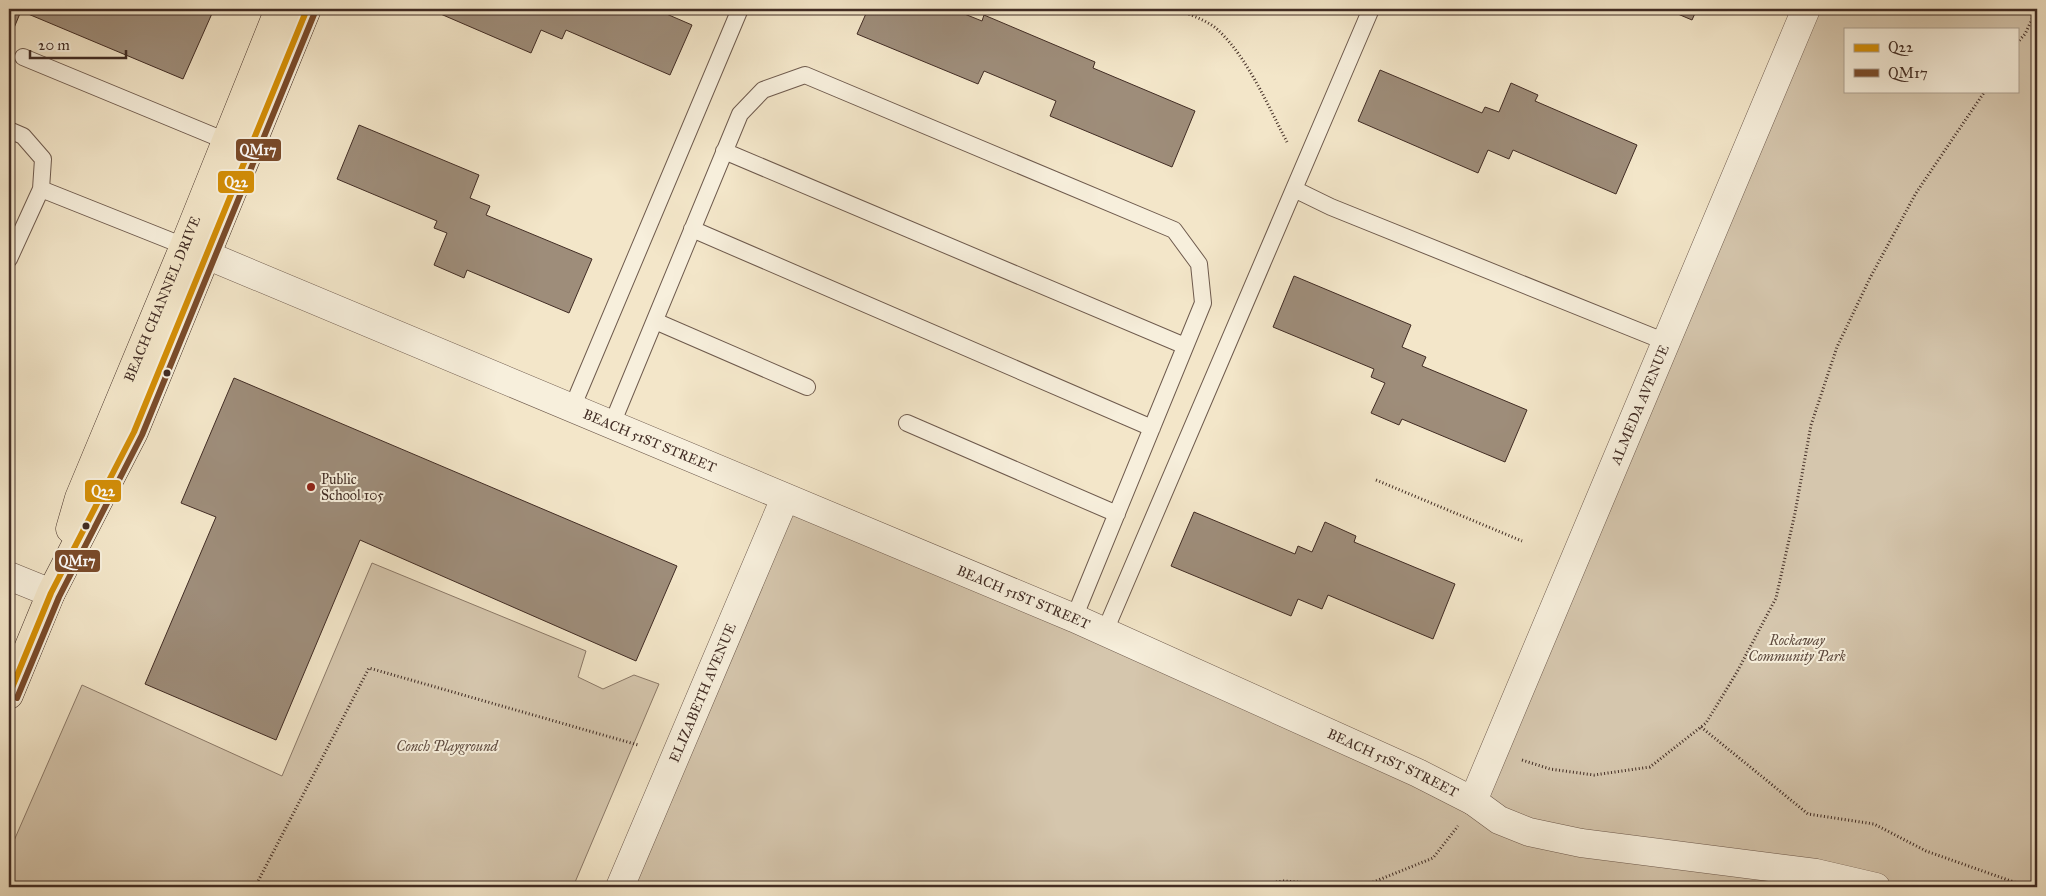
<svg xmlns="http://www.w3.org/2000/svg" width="2046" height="896" font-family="'IM FELL Great Primer',serif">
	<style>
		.green { fill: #d5c6ad; stroke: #8b7968; fill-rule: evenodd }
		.building { fill: #9e8d7a; stroke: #412c24 }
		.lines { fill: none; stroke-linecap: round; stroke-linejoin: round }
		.lane-casing { stroke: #6e5a4d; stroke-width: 18 }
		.street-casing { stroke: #6e5a4d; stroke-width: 29 }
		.primary-casing { stroke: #412c24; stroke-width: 29 }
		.path { stroke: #412c24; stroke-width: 3; stroke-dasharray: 1 2.5; stroke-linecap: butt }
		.lane { stroke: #f7efdc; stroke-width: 16 }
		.street { stroke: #f7efdc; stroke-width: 28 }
		.primary { stroke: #f3e6c9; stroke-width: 28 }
		.bus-1-casing { stroke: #f7efdc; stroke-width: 10 }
		.bus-2-casing { stroke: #f7efdc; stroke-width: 10 }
		.bus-1 { stroke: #d38e07; stroke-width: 6 }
		.bus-2 { stroke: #7a4b2a; stroke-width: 6 }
		.bus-dot { fill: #412c24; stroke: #f7efdc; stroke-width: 2 }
		.poi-dot { fill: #8f2418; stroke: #f7efdc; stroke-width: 2 }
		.labels { text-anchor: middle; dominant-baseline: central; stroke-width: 4; stroke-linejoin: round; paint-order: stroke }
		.street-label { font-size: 14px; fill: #412c24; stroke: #f7efdc }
		.poi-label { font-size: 14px; fill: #412c24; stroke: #f7efdc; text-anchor: start }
		.park-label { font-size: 14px; font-style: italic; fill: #5f4b3f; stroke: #f7efdc }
		.line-badge { stroke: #f7efdc; stroke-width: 2 }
		.badge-label { font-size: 14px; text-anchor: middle; font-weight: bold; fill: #fff }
	</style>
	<rect width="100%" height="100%" fill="#f3e6c9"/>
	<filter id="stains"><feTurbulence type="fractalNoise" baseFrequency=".004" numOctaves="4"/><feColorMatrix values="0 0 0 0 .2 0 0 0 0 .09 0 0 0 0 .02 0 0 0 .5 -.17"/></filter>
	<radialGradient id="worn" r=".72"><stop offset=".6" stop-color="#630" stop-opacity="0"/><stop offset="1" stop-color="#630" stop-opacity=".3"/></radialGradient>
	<path class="green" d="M 1806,9 L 2037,9 L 2037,887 L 620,887 L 785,498 L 1473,801 ZM 1845,29 L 2017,29 L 2017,91 L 1845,91 Z
		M 372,563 L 586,651 L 578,677 L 603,689 L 634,675 L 659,684 L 573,887 L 9,887 L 9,852 L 82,685 L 282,776 Z"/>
	<path class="building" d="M 9,9 L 214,9 L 183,79 L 21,11 L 9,40 Z
		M 429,9 L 655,9 L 692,25 L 670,75 L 566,30 L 562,39 L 541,30 L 531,53 Z
		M 868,9 L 952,9 L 982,21 L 984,15 L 1095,62 L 1093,68 L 1195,111 L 1172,167 L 1050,116 L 1056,101 L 984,71 L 978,84 L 857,34 Z
		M 1666,9 L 1697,9 L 1692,20 Z
		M 1380,70 L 1482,113 L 1485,107 L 1499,112 L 1511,83 L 1538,95 L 1535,101 L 1637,145 L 1616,194 L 1513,150 L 1509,159 L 1488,150 L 1478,173 L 1358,121 Z
		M 359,125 L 479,175 L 470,198 L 490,206 L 486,215 L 592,259 L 569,313 L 467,270 L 464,278 L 434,265 L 447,233 L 434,228 L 437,221 L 337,179 Z
		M 1294,276 L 1411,325 L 1402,347 L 1426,357 L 1422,366 L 1527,410 L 1505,462 L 1402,419 L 1399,425 L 1371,413 L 1385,383 L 1371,377 L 1374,369 L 1273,327 Z
		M 234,378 L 677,566 L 636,661 L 360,540 L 276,740 L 145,684 L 216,517 L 181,503 Z
		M 1194,512 L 1295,554 L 1298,546 L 1312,552 L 1325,522 L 1356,536 L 1354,542 L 1455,584 L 1433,639 L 1328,595 L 1322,609 L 1298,599 L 1291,616 L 1171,566 Z"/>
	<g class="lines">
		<defs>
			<path id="lane" d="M 23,57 L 226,141
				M 9,130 L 23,136 L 43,159 L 41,189 L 9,259
				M 724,151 L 1185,346
				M 41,189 L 184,246
				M 1294,189 L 1331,207 L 1666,342
				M 692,229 L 1152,428
				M 655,321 L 807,387
				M 572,408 L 740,9
				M 907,423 L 1117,514
				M 612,424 L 740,114 L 763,90 L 805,75 L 1174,230 L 1199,264 L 1203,303 L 1074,618
				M 1105,631 L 1371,9"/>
			<g id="street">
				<path id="s1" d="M 185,246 L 1074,618 L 1418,773 L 1473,801 L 1499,820 L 1529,832 L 1581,843 L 1816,873 L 1876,887"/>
				<path d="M 9,576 L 51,593"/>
				<path id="s2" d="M 1473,801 L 1806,9"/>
				<path id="s3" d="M 620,887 L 785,498"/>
			</g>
			<g id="primary">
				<path id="s4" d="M 70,529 L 79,498 L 184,246 L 279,9"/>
				<path d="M 9,695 L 51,593 L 134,432 L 307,9"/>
			</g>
		</defs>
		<use href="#lane" class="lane-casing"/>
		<use href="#street" class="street-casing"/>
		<use href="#primary" class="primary-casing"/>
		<path class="path" d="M 1176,9 C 1190,15 1207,20 1218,30 C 1248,58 1268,106 1287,142
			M 2017,43 L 2025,34 L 2037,9
			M 1376,480 L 1522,541
			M 1701,727 L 1808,814 L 1874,824 L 1926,851 L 2028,887
			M 1522,760 L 1550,769 L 1594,775 L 1650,767 L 1706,723 L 1737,672 L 1776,598 L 1795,513 L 1811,425 L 1837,347 L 1870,278 L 1916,193 L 1985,91
			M 255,887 L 369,668 L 638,745
			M 1245,887 L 1283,881 L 1361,887 L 1433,858 L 1458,826"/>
		<use href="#lane" class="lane"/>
		<use href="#street" class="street"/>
		<use href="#primary" class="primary"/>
		<defs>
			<path id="bus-1" d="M 9,695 L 51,593 L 134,432 L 307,9"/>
			<path id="bus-2" d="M 17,698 L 59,597 L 142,435 L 315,12"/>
		</defs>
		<use href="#bus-1" class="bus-1-casing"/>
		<use href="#bus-2" class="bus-2-casing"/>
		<use href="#bus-1" class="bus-1"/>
		<use href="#bus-2" class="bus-2"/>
	</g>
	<g class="bus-dot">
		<circle cx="167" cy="373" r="4.5"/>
		<circle cx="86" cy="526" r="4.5"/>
	</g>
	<circle class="poi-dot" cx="311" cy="487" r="5"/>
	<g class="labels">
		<g class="street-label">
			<text stroke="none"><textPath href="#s4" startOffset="248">BEACH CHANNEL DRIVE</textPath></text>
			<text stroke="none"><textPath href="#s2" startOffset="430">ALMEDA AVENUE</textPath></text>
			<text stroke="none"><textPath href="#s1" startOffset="504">BEACH 51ST STREET</textPath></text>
			<text stroke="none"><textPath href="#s1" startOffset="909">BEACH 51ST STREET</textPath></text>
			<text stroke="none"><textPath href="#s3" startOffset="211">ELIZABETH AVENUE</textPath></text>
			<text stroke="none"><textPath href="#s1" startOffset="1314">BEACH 51ST STREET</textPath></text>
		</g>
		<g class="poi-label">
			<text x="321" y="479">Public<tspan x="321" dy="16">School 105</tspan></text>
		</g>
		<g class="park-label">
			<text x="1797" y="640">Rockaway<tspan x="1797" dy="16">Community Park</tspan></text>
			<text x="447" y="746">Conch Playground</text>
		</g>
	</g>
	<g class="line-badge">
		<rect x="235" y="138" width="47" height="24" rx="5" fill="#7a4b2a"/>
		<rect x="217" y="170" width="38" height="24" rx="5" fill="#d38e07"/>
		<rect x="84" y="479" width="38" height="24" rx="5" fill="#d38e07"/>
		<rect x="54" y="549" width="47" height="24" rx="5" fill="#7a4b2a"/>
	</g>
	<g class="badge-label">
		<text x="258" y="155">QM17</text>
		<text x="236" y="187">Q22</text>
		<text x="103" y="496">Q22</text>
		<text x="77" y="566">QM17</text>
	</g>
	<rect width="2046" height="896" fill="none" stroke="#f3e6c9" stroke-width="30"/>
	<rect x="10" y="10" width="2026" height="876" fill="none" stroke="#412c24" stroke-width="2.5"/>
	<rect x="15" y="15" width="2016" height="866" fill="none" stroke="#412c24"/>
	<rect x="1844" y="28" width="175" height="65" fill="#f7efdc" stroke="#aea192"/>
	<rect x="1854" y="44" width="25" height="8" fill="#d38e07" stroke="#aea192"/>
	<text x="1888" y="52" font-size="15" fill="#412c24">Q22</text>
	<rect x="1854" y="69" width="25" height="8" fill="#7a4b2a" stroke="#aea192"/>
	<text x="1888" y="78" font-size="15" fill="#412c24">QM17</text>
	<path d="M30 50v8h96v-8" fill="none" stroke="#412c24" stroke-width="2.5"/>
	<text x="38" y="50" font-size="15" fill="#412c24" stroke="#f7efdc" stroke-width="4" paint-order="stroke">20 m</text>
	<rect width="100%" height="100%" filter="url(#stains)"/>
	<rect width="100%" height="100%" fill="url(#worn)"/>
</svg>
